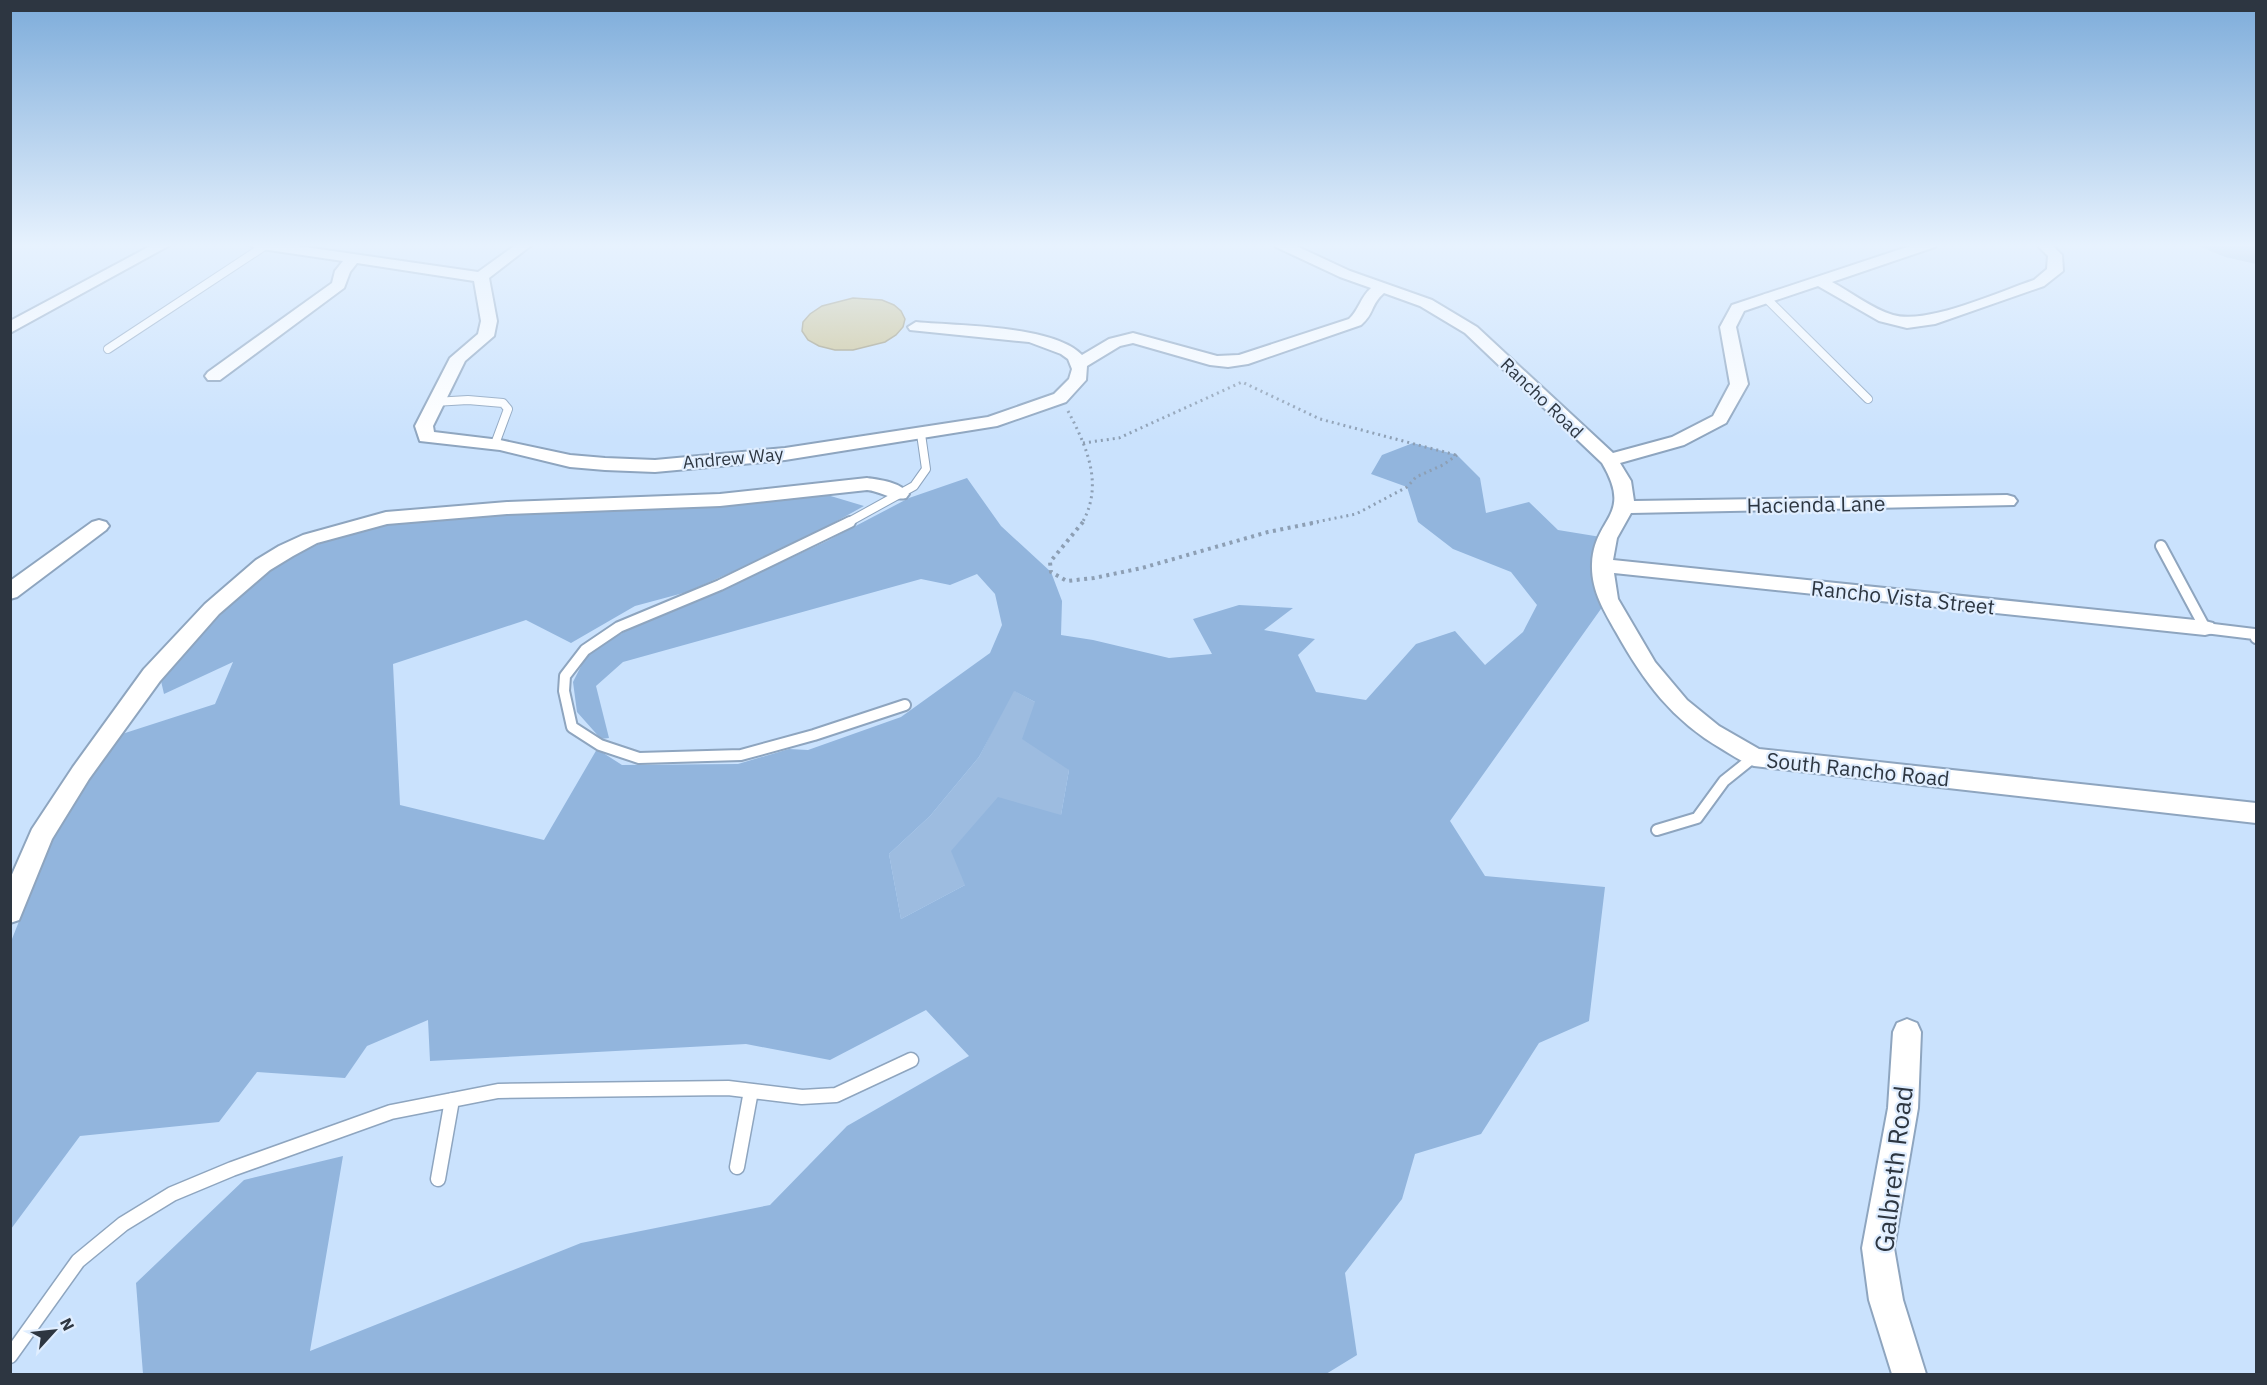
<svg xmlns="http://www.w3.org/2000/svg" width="2267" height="1385" font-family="'IBM Plex Sans',sans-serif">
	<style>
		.green { fill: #9dbce0 }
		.forest { fill: #92b5dd; fill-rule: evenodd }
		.building { fill: #cdc28e; stroke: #9b9474; stroke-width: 1.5 }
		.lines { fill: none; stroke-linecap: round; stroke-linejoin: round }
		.lane-far2-casing { stroke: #8ea5bf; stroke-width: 10 }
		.lane-far1-casing { stroke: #8ea5bf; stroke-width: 14 }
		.lane-casing { stroke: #8ea5bf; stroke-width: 17 }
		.street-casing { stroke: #8ea5bf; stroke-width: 4 }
		.path-far1 { stroke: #8d9fb4; stroke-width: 3; stroke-dasharray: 2 4; stroke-linecap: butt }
		.path { stroke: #8d9fb4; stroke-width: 4; stroke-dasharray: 3 4.5; stroke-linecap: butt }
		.lane-far2 { stroke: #fff; stroke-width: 8 }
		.lane-far1 { stroke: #fff; stroke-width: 10 }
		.lane { stroke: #fff; stroke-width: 14 }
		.street { fill: #fff; fill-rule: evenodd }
		.labels { text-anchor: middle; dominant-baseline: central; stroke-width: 4.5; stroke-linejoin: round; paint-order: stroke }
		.far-street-label { font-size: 18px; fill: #2d3641; stroke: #e0eeff }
		.street-label { font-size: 21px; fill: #2d3641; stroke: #e0eeff }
		.near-street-label { font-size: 26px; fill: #2d3641; stroke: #e0eeff }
	</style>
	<rect width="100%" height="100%" fill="#cae2fd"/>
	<path class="green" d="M 2194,244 L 2256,244 L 2256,264 L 2225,257 Z
		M 1013,690 L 1035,702 L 1069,770 L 1061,815 L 965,885 L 901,919 L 889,854 L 930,816 L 979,757 Z"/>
	<path class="forest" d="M 1413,443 L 1457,455 L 1480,478 L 1486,513 L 1529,502 L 1558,530 L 1607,538 L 1608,599 L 1450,821 L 1485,876 L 1605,887 L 1589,1021 L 1539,1043 L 1481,1134 L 1415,1154 L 1402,1199 L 1345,1273 L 1357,1355 L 1326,1374 L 143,1374 L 136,1283 L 244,1180 L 343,1156 L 310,1351 L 581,1243 L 770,1205 L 847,1126 L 969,1056 L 926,1010 L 830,1060 L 746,1044 L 430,1061 L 428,1020 L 367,1046 L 345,1078 L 257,1072 L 219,1122 L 80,1136 L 11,1229 L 10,944 L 50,843 L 90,779 L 122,734 L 215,704 L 233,662 L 164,694 L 161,681 C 201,636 242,584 296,555 C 374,513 479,514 566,509 C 652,504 738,499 824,494 L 864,506 L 799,542 L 687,592 L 635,606 L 571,643 L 526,620 L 393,664 L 400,805 L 544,840 L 597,749 L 622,765 L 738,764 L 789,749 L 808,750 L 901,717 L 990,653 L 1002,625 L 995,594 L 977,574 L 950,585 L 921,579 L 623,662 L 596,686 L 609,738 L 601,739 L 577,712 L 573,682 L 588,652 L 633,627 L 700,600 L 827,541 L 909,498 L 967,478 L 1001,526 L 1051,572 L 1062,601 L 1061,635 L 1093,640 L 1169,658 L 1212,654 L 1193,619 L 1239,605 L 1293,608 L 1264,630 L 1315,639 L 1298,655 L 1316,692 L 1366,700 L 1416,644 L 1455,631 L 1485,665 L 1523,632 L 1537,605 L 1511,572 L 1453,549 L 1418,522 L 1407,487 L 1371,474 L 1382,455 ZM 1014,691 L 1035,702 L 1022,739 L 1069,770 L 1061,815 L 998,797 L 951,851 L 965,885 L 901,919 L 889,854 L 930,816 L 979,757 Z"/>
	<path class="building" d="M 853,298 L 882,300 L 894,305 L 901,311 L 905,319 L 903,327 L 896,335 L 885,342 L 853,350 L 835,350 L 819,346 L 808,340 L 802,331 L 803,322 L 810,314 L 822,306 Z"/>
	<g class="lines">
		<defs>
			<path id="lane-far2" d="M 1766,298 L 1868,399
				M 108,349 L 266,245
				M 434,402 L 468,400 L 503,403 L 508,409 L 495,444
				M 847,523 L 914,486 L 926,469 L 921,434"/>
			<path id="lane-far1" d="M 850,522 L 720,585 L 619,627 L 585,650 L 565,676 L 564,691 L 572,727 L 600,745 L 639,758 L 741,755 L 814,735 L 905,705
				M 2161,546 L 2205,628 L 2254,634 L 2256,638
				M 1657,830 L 1697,818 L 1724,781 L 1754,757"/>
			<path id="lane" d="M 737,1167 L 751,1091
				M 438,1179 L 452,1100
				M 10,1356 L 78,1261 L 123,1224 L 172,1194 L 232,1169 L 391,1112 L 498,1091 L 728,1088 L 802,1097 L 836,1095 L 911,1060"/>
			<path id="street" d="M 154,244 L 172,244 L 10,333 L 10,321 Z
				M 248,244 L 284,244 L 478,272 L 517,244 L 533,244 L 489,278 L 497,321 L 494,336 L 465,361 L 433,426 L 434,432 L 500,440 L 570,455 L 605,458 L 655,460 L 785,448 L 988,417 L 1054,394 L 1069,379 L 1072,369 L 1068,359 L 1061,354 L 1029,342 L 910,330 L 908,327 L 916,322 C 957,326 1054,325 1082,355 L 1109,339 L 1133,333 L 1217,356 L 1239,355 L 1349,319 C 1359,310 1360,298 1371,288 L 1340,277 L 1276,247 L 1274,244 L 1292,244 L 1350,271 L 1432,300 L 1477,327 L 1613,453 L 1672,437 L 1713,416 L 1730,384 L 1720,327 L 1732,305 L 1916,244 L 1937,244 L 1935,247 L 1832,282 C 1851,292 1872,309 1893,315 C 1927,325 1998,292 2034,280 L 2047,269 L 2048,256 L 2036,244 L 2051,244 L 2062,255 L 2063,271 L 2044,286 L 1935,324 L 1907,328 L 1879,321 L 1818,286 L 1744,311 L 1736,327 L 1748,384 L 1726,423 L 1684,445 L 1620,463 L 1631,481 L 1634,501 L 2007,495 L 2014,497 L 2017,501 L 2014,505 L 1631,513 L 1617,538 L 1613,560 L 2205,621 L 2213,623 L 2216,628 L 2213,633 L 2205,635 L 1614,573 L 1618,599 L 1655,662 L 1687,700 L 1719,726 L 1759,749 L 2256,803 L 2256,823 L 1754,766 C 1742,762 1732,755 1722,749 C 1672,720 1644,682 1616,632 C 1604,611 1591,590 1592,564 C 1594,516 1634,517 1602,463 L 1465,333 L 1420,306 L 1384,293 C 1370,305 1375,313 1361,325 L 1248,364 L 1228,367 L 1210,365 L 1133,343 L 1120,346 L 1087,366 L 1086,380 L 1066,402 L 997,426 L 785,460 L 655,472 L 605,470 L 570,467 L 500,450 L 420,441 L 415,426 L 450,358 L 478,334 L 481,321 L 474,281 L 357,263 L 350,272 L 344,288 L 220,380 L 208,380 L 205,376 L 208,372 L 332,283 L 335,271 L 343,261 L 255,248 Z
				M 867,478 C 881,480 900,482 909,494 L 906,498 C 892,501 880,491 867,490 L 720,506 L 507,514 L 387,524 L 317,543 L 293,556 L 270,570 L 219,614 L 160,681 L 89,779 L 52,839 L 19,920 L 10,923 L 10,879 L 32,829 L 73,767 L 144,669 L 205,604 L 256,560 L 279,546 L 303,535 L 386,512 L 507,502 L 720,494 Z
				M 99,520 L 106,522 L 109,526 L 106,530 L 17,597 L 10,599 L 10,581 L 92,522 Z
				M 1907,1019 L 1917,1023 L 1921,1032 L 1918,1108 L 1894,1248 L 1903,1300 L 1926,1374 L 1892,1374 L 1869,1300 L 1862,1248 L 1888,1108 L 1893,1032 L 1897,1023 Z"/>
		</defs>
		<use href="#lane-far2" class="lane-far2-casing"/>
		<use href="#lane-far1" class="lane-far1-casing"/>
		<use href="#lane" class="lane-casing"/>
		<use href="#street" class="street-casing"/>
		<path class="path-far1" d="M 1068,411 C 1087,447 1104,485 1082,523
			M 1083,443 L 1119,438 L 1242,382 L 1320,419 L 1456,455
			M 1311,523 L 1356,514 L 1407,487 L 1416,477 L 1443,465 L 1457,455"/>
		<path class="path" d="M 1083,522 L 1050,562 L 1051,572 L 1067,581 L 1094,578 L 1142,568 L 1268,532 L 1318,522"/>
		<use href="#lane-far2" class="lane-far2"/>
		<use href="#lane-far1" class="lane-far1"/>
		<use href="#lane" class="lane"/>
		<use href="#street" class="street"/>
	</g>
	<linearGradient id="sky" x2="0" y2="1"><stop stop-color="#7dacda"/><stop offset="0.56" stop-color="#e7f2fe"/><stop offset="1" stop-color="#e7f2fe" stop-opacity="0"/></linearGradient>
	<rect width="2267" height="438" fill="url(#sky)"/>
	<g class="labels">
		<g class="far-street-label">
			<text transform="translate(1542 398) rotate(44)">Rancho Road</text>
			<text transform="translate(733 458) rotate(-5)">Andrew Way</text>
		</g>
		<g class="street-label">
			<text transform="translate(1816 504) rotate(-1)">Hacienda Lane</text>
			<text transform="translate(1903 597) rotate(6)">Rancho Vista Street</text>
			<text transform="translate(1858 769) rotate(6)">South Rancho Road</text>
		</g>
		<g class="near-street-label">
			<text transform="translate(1893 1169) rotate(-83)">Galbreth Road</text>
		</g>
	</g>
	<rect width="2267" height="1385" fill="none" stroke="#2d3641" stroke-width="24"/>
	<g transform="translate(54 1331) rotate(63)" stroke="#e0eeff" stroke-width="4.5" paint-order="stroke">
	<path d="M0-4.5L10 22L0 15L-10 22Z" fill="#2d3641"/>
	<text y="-9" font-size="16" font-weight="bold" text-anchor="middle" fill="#2d3641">N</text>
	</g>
</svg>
